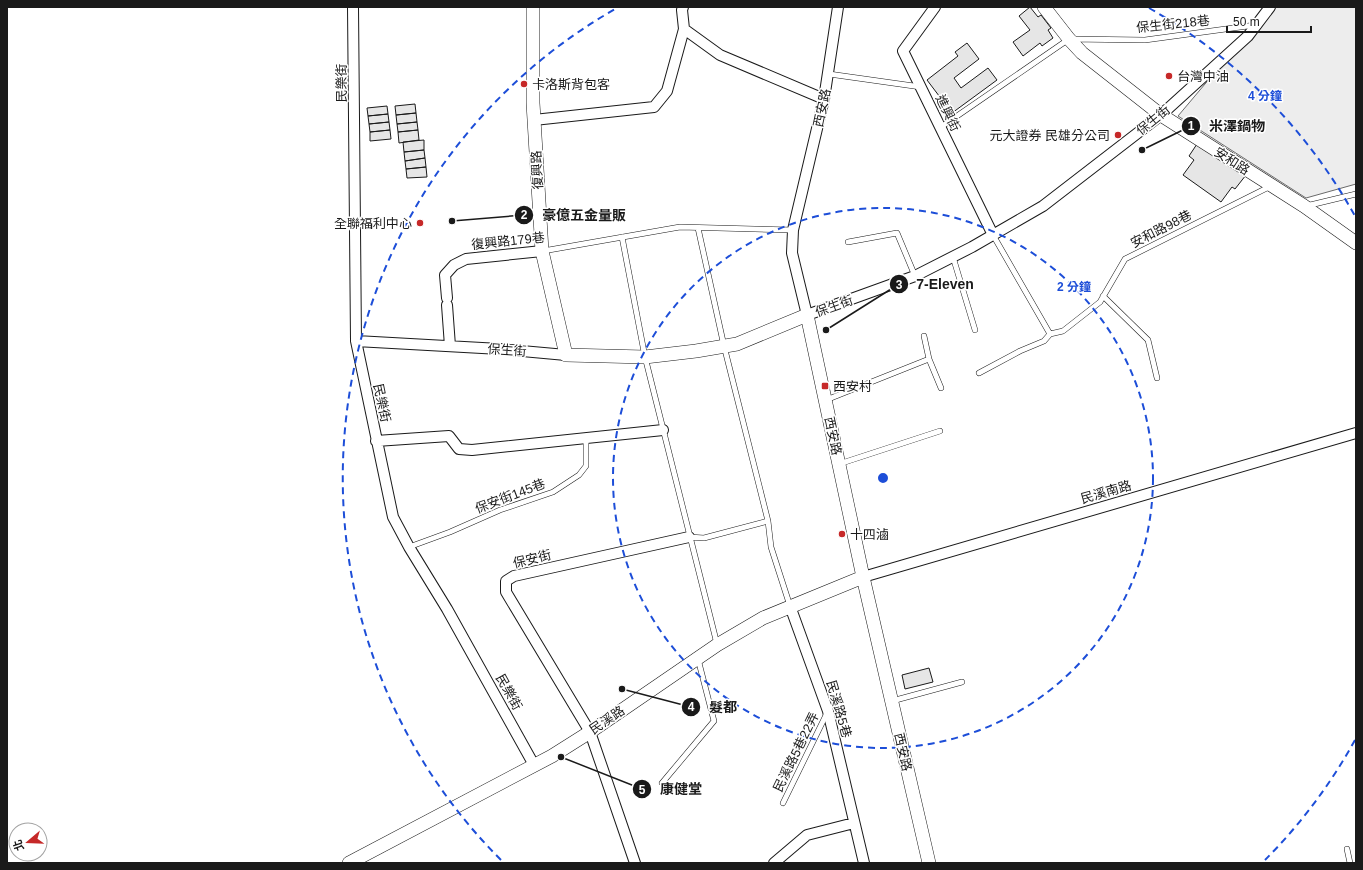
<svg xmlns="http://www.w3.org/2000/svg" width="1363" height="870" font-family="Helvetica,'Noto Sans TC',sans-serif">
	<style>
		.built { fill: #ededed; stroke: #6a6a6a }
		.building { fill: #e6e6e6; stroke: #1a1a1a }
		.lines { fill: none; stroke-linecap: round; stroke-linejoin: round }
		.service-casing { stroke: #1a1a1a; stroke-width: 6 }
		.minor-casing { stroke: #1a1a1a; stroke-width: 12 }
		.tertiary-casing { stroke: #1a1a1a; stroke-width: 14 }
		.service { stroke: #fff; stroke-width: 5 }
		.minor { stroke: #fff; stroke-width: 10 }
		.tertiary { stroke: #fff; stroke-width: 13 }
		.ring { fill: none; stroke: #1d4ed8; stroke-width: 2; stroke-dasharray: 7 5 }
		.poi-dot { fill: #c62828; stroke: #fff; stroke-width: 1.5 }
		.labels { text-anchor: middle; dominant-baseline: central; stroke-width: 3; stroke-linejoin: round; paint-order: stroke }
		.street-label { font-size: 13px; fill: #1a1a1a; stroke: #fff }
		.poi-label { font-size: 13px; fill: #1a1a1a; stroke: #fff; text-anchor: start }
		.centre { fill: #1d4ed8; stroke: #fff; stroke-width: 2 }
		.ring-label { font-size: 12px; text-anchor: middle; font-weight: bold; fill: #1d4ed8; stroke: #fff; stroke-width: 3; stroke-linejoin: round; paint-order: stroke }
		.leader { fill: none; stroke: #1a1a1a; stroke-width: 1.5 }
		.callout-dot { fill: #1a1a1a; stroke: #fff; stroke-width: 1.5 }
		.mark-label { font-size: 12px; text-anchor: middle; font-weight: bold; fill: #fff }
		.callout-label { font-size: 14px; text-anchor: middle; font-weight: bold; fill: #1a1a1a; stroke: #fff; stroke-width: 3; stroke-linejoin: round; paint-order: stroke }
	</style>
	<rect width="100%" height="100%" fill="#fff"/>
	<path class="built" d="M 1270,7 L 1356,7 L 1356,184 L 1306,198 L 1178,116 Z"/>
	<path class="building" d="M 1030,7 L 1038,17 L 1041,15 L 1051,28 L 1048,30 L 1053,38 L 1042,46 L 1040,43 L 1023,56 L 1013,42 L 1030,30 L 1019,16 Z
		M 967,43 L 979,59 L 954,78 L 961,88 L 988,68 L 997,80 L 952,113 L 927,80 L 958,56 L 955,52 Z
		M 415,104 L 416,113 L 396,115 L 395,106 Z
		M 387,106 L 388,114 L 368,116 L 367,108 Z
		M 416,113 L 417,122 L 397,124 L 396,115 Z
		M 388,114 L 389,122 L 369,124 L 368,116 Z
		M 389,122 L 390,130 L 370,132 L 369,124 Z
		M 417,122 L 418,130 L 398,132 L 397,124 Z
		M 390,130 L 391,139 L 370,141 L 370,132 Z
		M 418,130 L 419,140 L 399,143 L 398,132 Z
		M 424,140 L 424,150 L 404,152 L 403,142 Z
		M 1199,141 L 1246,175 L 1235,189 L 1232,187 L 1221,202 L 1183,175 L 1194,160 L 1189,156 Z
		M 424,150 L 425,158 L 405,161 L 404,152 Z
		M 425,158 L 426,167 L 406,169 L 405,161 Z
		M 426,167 L 427,177 L 407,178 L 406,169 Z
		M 929,668 L 933,682 L 905,689 L 902,675 Z"/>
	<g class="lines">
		<defs>
			<path id="service" d="M 829,74 L 921,87
				M 941,127 L 1069,39 L 1145,40 L 1255,25
				M 1306,206 L 1356,194
				M 993,235 L 1050,334 L 1063,331 L 1100,302 L 1125,259 L 1271,186
				M 622,237 L 645,357 L 717,644
				M 848,242 L 897,233 L 915,276
				M 543,251 L 680,227 L 793,230
				M 953,257 L 975,330
				M 1103,296 L 1148,340 L 1157,378
				M 924,336 L 929,359
				M 979,373 L 1020,351 L 1044,341 L 1050,334
				M 826,400 L 929,359 L 941,388
				M 839,464 L 940,431
				M 768,521 L 771,547 L 790,606
				M 689,537 L 704,538 L 768,521 L 724,346 L 698,228
				M 409,547 L 450,532 L 500,510 L 553,492 L 579,475 L 586,466 L 586,437
				M 892,701 L 962,682
				M 662,783 L 714,721 L 698,659
				M 783,803 L 827,713
				M 1347,849 L 1350,863"/>
			<path id="minor" d="M 353,7 L 356,341 L 393,517 L 409,547 L 447,609 L 534,765
				M 838,7 L 824,99 L 793,230 L 792,253 L 807,315 L 915,276 L 972,247 L 1043,206 L 1161,115 L 1248,36 L 1270,7
				M 935,7 L 903,51 L 993,235
				M 684,29 L 720,55 L 824,99
				M 534,120 L 654,107 L 667,91 L 684,29 L 682,10 L 683,7
				M 447,298 L 445,275 L 454,265 L 466,259 L 542,251
				M 447,305 L 450,346
				M 356,341 L 500,349 L 566,355
				M 376,441 L 449,436 L 459,449 L 472,450 L 663,430
				M 863,577 L 1356,433
				M 790,606 L 828,711 L 864,863
				M 635,863 L 590,732 L 506,592 L 506,581 L 514,576 L 689,537
				M 774,863 L 807,835 L 854,823"/>
			<path id="tertiary" d="M 533,7 L 533,103 L 542,251 L 566,355 L 645,357 L 696,351 L 737,344 L 807,315 L 863,577 L 929,863
				M 1044,7 L 1069,39 L 1082,53 L 1161,115 L 1304,206 L 1356,243
				M 349,863 L 552,756 L 590,732 L 717,645 L 763,618 L 863,577"/>
		</defs>
		<use href="#service" class="service-casing"/>
		<use href="#minor" class="minor-casing"/>
		<use href="#tertiary" class="tertiary-casing"/>
		<use href="#service" class="service"/>
		<use href="#minor" class="minor"/>
		<use href="#tertiary" class="tertiary"/>
	</g>
	<g class="ring">
		<circle cx="883" cy="478" r="270"/>
		<path d="M1355 740A540 540 0 0 1 1265 860M501 860A540 540 0 0 1 617 8M1149 8A540 540 0 0 1 1355 216"/>
	</g>
	<g class="poi-dot">
		<circle cx="1169" cy="76" r="4"/>
		<circle cx="524" cy="84" r="4"/>
		<circle cx="1118" cy="135" r="4"/>
		<circle cx="420" cy="223" r="4"/>
		<rect x="821" y="382" width="8" height="8" rx="2"/>
		<circle cx="842" cy="534" r="4"/>
	</g>
	<g class="labels">
		<g class="street-label">
			<text transform="translate(1173 24) rotate(-6)">保生街218巷</text>
			<text transform="translate(341 83) rotate(-90)">民樂街</text>
			<text transform="translate(822 108) rotate(-78)">西安路</text>
			<text transform="translate(948 113) rotate(64)">進興街</text>
			<text transform="translate(1153 120) rotate(-39)">保生街</text>
			<text transform="translate(1232 161) rotate(33)">安和路</text>
			<text transform="translate(537 170) rotate(-93)">復興路</text>
			<text transform="translate(1161 229) rotate(-27)">安和路98巷</text>
			<text transform="translate(508 241) rotate(-6)">復興路179巷</text>
			<text transform="translate(834 306) rotate(-20)">保生街</text>
			<text transform="translate(507 350) rotate(4)">保生街</text>
			<text transform="translate(382 403) rotate(78)">民樂街</text>
			<text transform="translate(833 436) rotate(78)">西安路</text>
			<text transform="translate(1106 492) rotate(-16)">民溪南路</text>
			<text transform="translate(510 496) rotate(-21)">保安街145巷</text>
			<text transform="translate(532 559) rotate(-14)">保安街</text>
			<text transform="translate(509 692) rotate(61)">民樂街</text>
			<text transform="translate(839 709) rotate(74)">民溪路5巷</text>
			<text transform="translate(607 720) rotate(-34)">民溪路</text>
			<text transform="translate(796 752) rotate(-64)">民溪路5巷22弄</text>
			<text transform="translate(903 752) rotate(77)">西安路</text>
		</g>
		<g class="poi-label">
			<text x="1177" y="76">台灣中油</text>
			<text x="532" y="84">卡洛斯背包客</text>
			<text x="1110" y="135" text-anchor="end">元大證券 民雄分公司</text>
			<text x="412" y="223" text-anchor="end">全聯福利中心</text>
			<text x="833" y="386">西安村</text>
			<text x="850" y="534">十四滷</text>
		</g>
	</g>
	<circle cx="883" cy="478" r="6" class="centre"/>
	<g class="ring-label">
		<text x="1265" y="100">4 分鐘</text>
		<text x="1074" y="291">2 分鐘</text>
	</g>
	<path class="leader" d="M1142 150L1191 126M452 221L524 215M826 330L899 284M622 689L691 707M561 757L642 789"/>
	<g class="callout-dot">
		<circle cx="1142" cy="150" r="4"/>
		<circle cx="452" cy="221" r="4"/>
		<circle cx="826" cy="330" r="4"/>
		<circle cx="622" cy="689" r="4"/>
		<circle cx="561" cy="757" r="4"/>
		<circle cx="1191" cy="126" r="10"/>
		<circle cx="524" cy="215" r="10"/>
		<circle cx="899" cy="284" r="10"/>
		<circle cx="691" cy="707" r="10"/>
		<circle cx="642" cy="789" r="10"/>
	</g>
	<g class="mark-label">
		<text x="1191" y="130">1</text>
		<text x="524" y="219">2</text>
		<text x="899" y="289">3</text>
		<text x="691" y="711">4</text>
		<text x="642" y="794">5</text>
	</g>
	<g class="callout-label">
		<text x="1237" y="131">米澤鍋物</text>
		<text x="584" y="220">豪億五金量販</text>
		<text x="945" y="289">7-Eleven</text>
		<text x="723" y="712">髮都</text>
		<text x="681" y="794">康健堂</text>
	</g>
	<rect width="1363" height="870" fill="none" stroke="#1a1a1a" stroke-width="16"/>
	<g transform="translate(28 842) rotate(251)"><circle r="19" fill="#ffffff" stroke="#a3a3a3"/>
	<path d="M0-3L7 15L0 10L-7 15Z" fill="#c62828"/>
	<text y="-6" font-size="11" font-weight="bold" text-anchor="middle" fill="#1a1a1a">北</text>
	</g>
	<path d="M1227 26v6h84v-6" fill="none" stroke="#1a1a1a" stroke-width="2"/>
	<text x="1233" y="26" font-size="12" fill="#1a1a1a" stroke="#ffffff" stroke-width="3" paint-order="stroke">50 m</text>
</svg>
